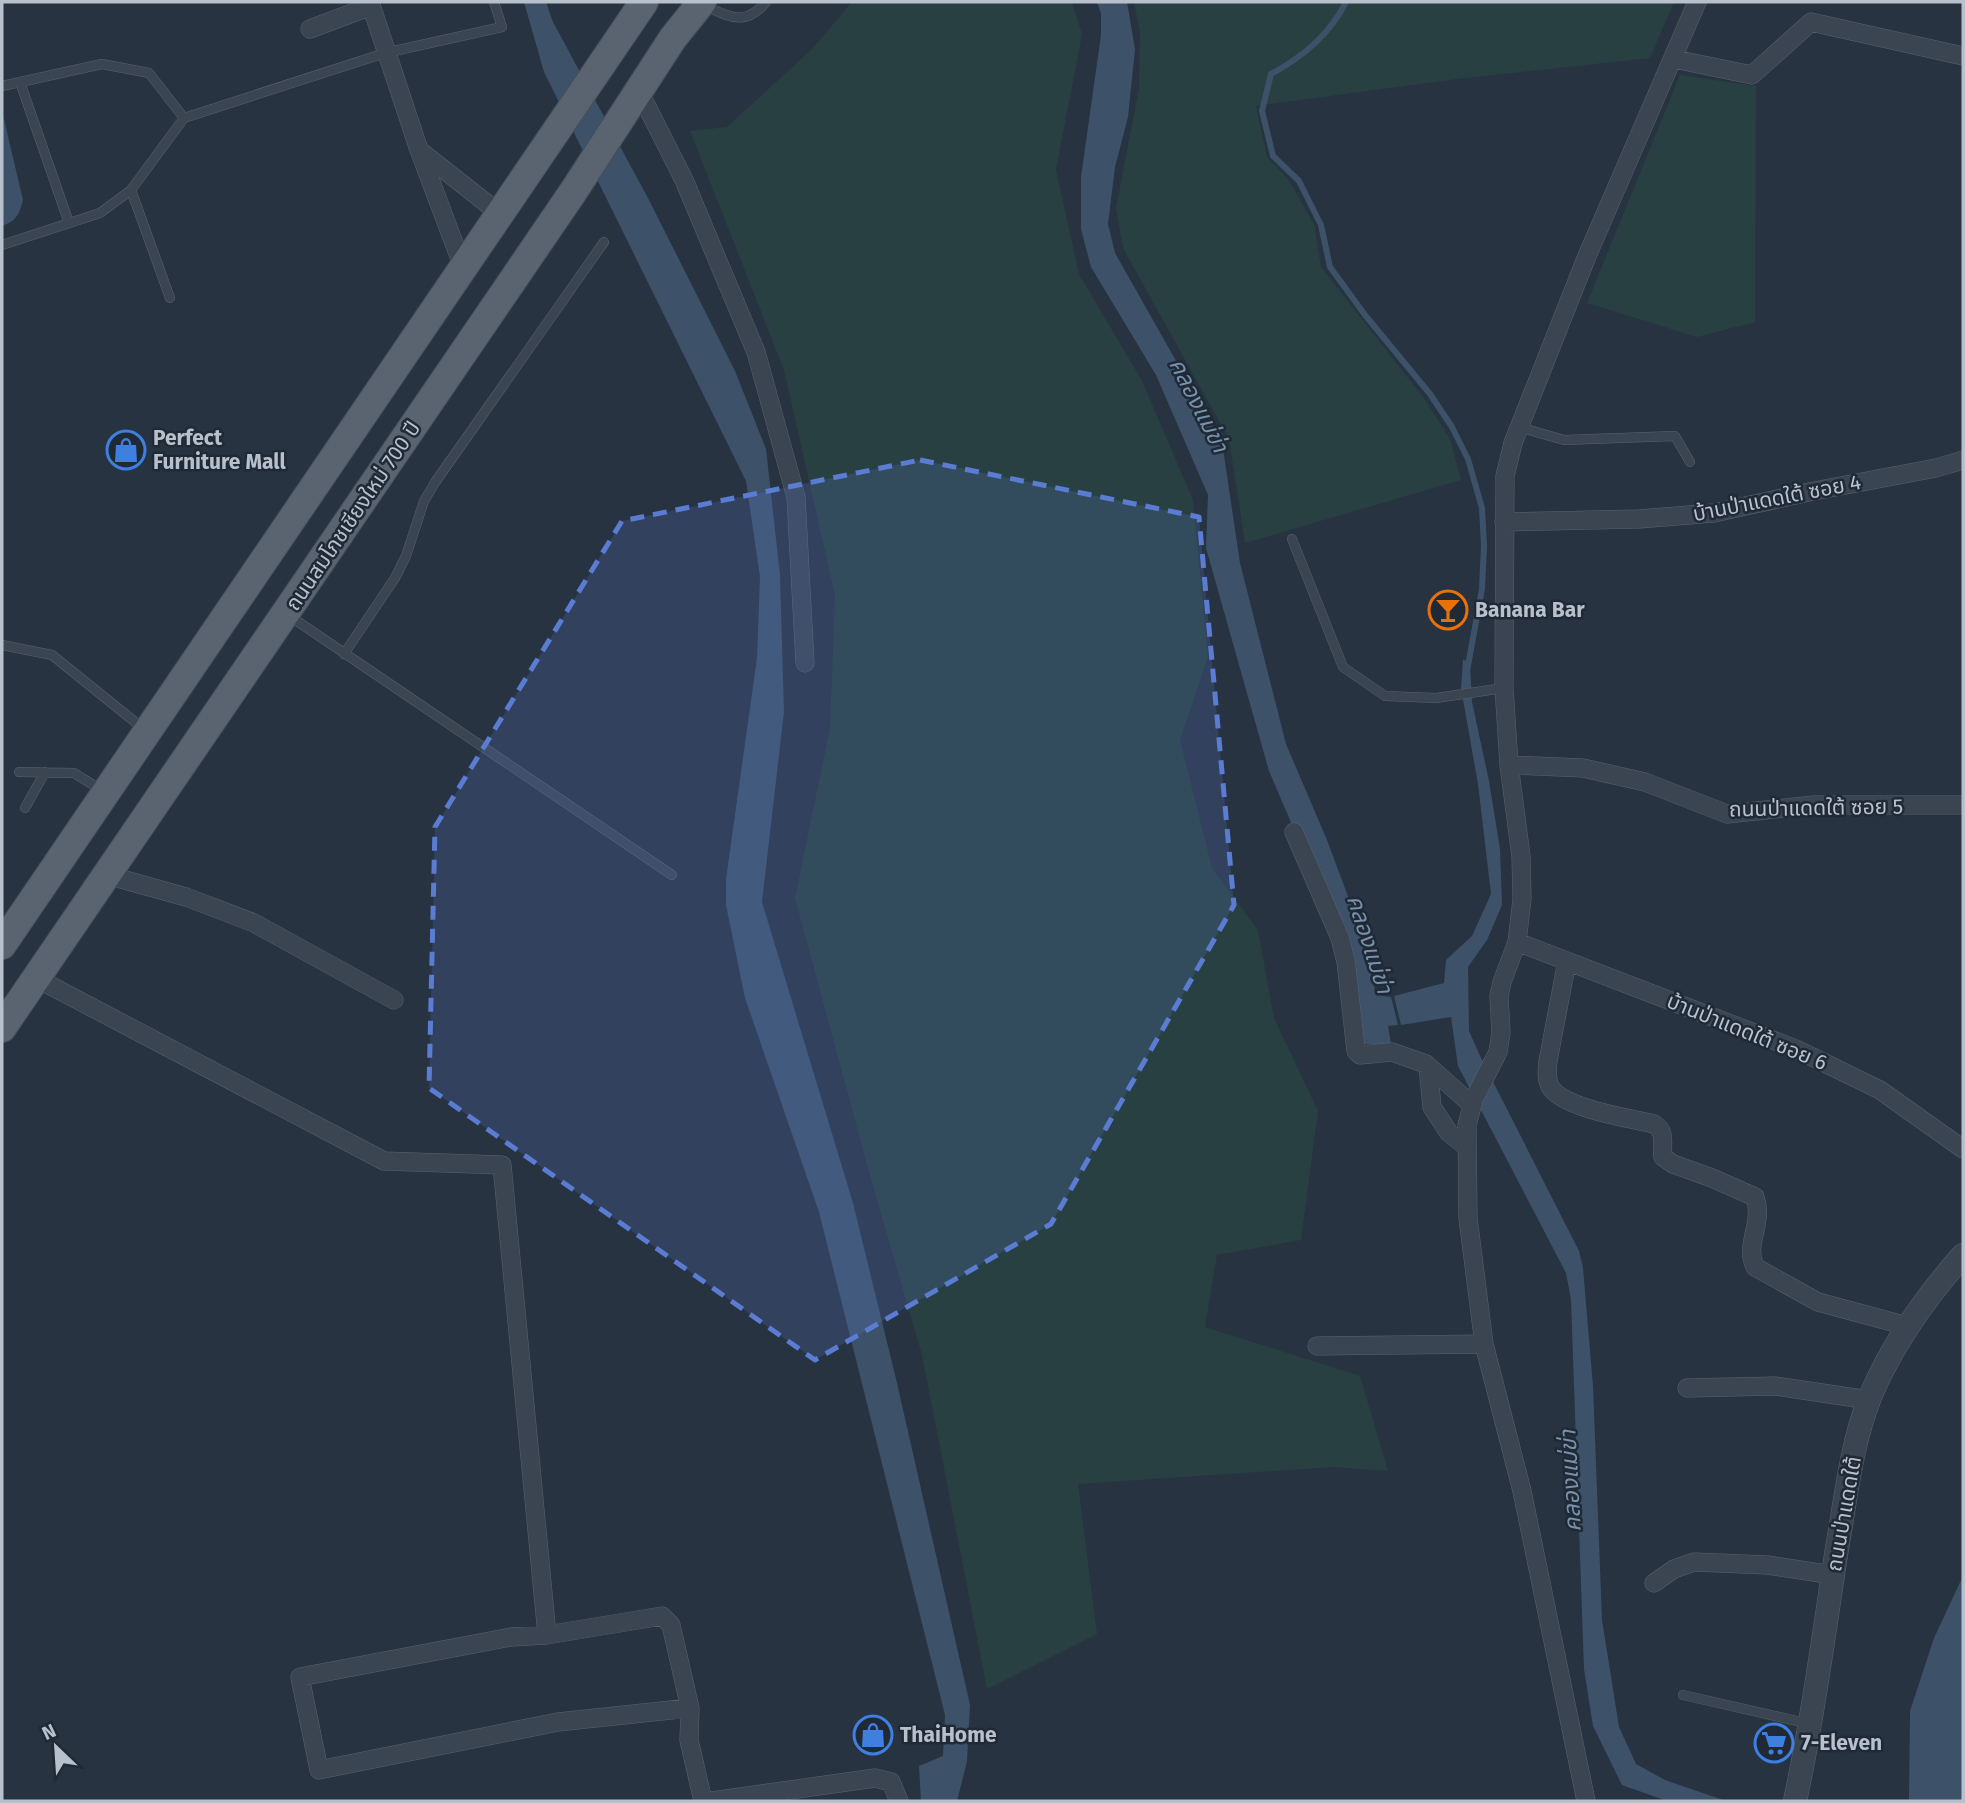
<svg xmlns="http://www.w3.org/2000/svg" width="1965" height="1803" font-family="'Fira Sans','Noto Sans Thai',sans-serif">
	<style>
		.green { fill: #294042 }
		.water { fill: #3d5269 }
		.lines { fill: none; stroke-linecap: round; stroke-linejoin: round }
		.stream { stroke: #3d5269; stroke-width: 6 }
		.service-casing { stroke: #59636e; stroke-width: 10 }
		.minor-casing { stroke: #59636e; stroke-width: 19 }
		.tertiary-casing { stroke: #59636e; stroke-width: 24 }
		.primary-casing { stroke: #454e5a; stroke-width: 30 }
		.service { stroke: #3b4551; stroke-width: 9 }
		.minor { stroke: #3b4551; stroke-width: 18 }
		.tertiary { stroke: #3b4551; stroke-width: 23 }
		.primary { stroke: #596470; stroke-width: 28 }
		.marked { fill: #5b7cd3; fill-opacity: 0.2; stroke: #5b7cd3; stroke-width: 5; stroke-dasharray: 14 9; stroke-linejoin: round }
		.labels { text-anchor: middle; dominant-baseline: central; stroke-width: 5; stroke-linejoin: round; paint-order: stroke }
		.poi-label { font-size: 21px; font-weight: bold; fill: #b8c0cb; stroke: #202a36; text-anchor: start }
		.street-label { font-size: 21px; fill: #b8c0cb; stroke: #202a36 }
		.water-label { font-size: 23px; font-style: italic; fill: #7992ac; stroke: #202a36 }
	</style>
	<rect width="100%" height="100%" fill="#273341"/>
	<path class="green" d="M 852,2 L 1072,2 L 1082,34 L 1056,170 L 1079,274 L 1142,381 L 1193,500 L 1208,657 L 1180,740 L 1212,868 L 1258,930 L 1274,1018 L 1318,1111 L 1301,1240 L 1217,1255 L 1205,1327 L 1360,1376 L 1388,1471 L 1334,1467 L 1078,1484 L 1097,1634 L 987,1689 L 922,1355 L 869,1172 L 795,898 L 830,728 L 835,595 L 784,370 L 690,131 L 727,127 L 812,49 Z
		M 1134,2 L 1674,2 L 1650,58 L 1457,79 L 1256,106 L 1267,157 L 1288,179 L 1314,224 L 1321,267 L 1423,397 L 1450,439 L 1461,480 L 1245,543 L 1229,439 L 1123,248 L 1116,208 L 1139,88 L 1140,33 Z
		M 1680,75 L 1756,86 L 1755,322 L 1697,337 L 1587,303 Z"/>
	<path class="water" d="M 524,2 L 546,2 L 553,22 L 649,200 L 735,371 L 766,449 L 780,575 L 784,712 L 762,902 L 853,1203 L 897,1383 L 970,1705 L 967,1761 L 957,1801 L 921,1801 L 919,1766 L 943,1756 L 945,1715 L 819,1212 L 745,998 L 726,905 L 726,879 L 757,658 L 760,577 L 746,481 L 544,72 Z
		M 1097,2 L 1127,2 L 1135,49 L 1128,117 L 1115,167 L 1108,224 L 1115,253 L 1222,442 L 1240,563 L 1286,744 L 1327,840 L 1362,934 L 1376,995 L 1391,997 L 1398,1025 L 1388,1026 L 1391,1044 L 1357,1044 L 1354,996 L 1317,883 L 1269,771 L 1206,548 L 1208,495 L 1156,375 L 1091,267 L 1081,229 L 1081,177 L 1101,35 L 1101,14 Z
		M 2,111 L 23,200 C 19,215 16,221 2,226 Z
		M 1463,659 L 1470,665 L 1472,702 L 1489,781 L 1500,849 L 1502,905 L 1487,940 L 1468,967 L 1469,1031 L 1481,1058 L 1579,1251 L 1583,1268 L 1593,1386 L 1602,1620 L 1619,1727 L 1636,1764 L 1665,1780 L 1726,1801 L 1667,1801 L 1622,1785 L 1593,1726 L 1584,1669 L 1571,1300 L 1566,1273 L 1458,1066 L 1451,1017 L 1401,1025 L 1394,996 L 1444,983 L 1446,960 L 1472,936 L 1491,894 L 1478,784 L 1461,688 Z
		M 1963,1576 L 1963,1801 L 1909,1801 L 1910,1711 L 1934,1638 Z"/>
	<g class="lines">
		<path class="stream" d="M 1346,2 C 1330,34 1303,57 1271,74 L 1262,111 L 1273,156 L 1299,181 L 1321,225 L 1330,267 L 1365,315 L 1430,394 L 1452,427 L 1468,459 L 1482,508 L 1484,546 L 1482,589 L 1467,671"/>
		<defs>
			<path id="service" d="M 705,6 C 730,17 745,27 766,2
				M 20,82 L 69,223
				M 2,86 L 102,64 L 149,73 L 184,118
				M 131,190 L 170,298
				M 2,245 L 100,213 L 131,190 L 184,118 L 385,53 L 502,27 L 494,2
				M 1519,427 L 1564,440 L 1675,436 L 1690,462
				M 1292,539 L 1343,667 L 1385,696 L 1436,698 L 1504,688
				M 288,615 L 672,875
				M 2,645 L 52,655 L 145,730
				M 344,654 L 395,578 L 406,556 L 424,501 L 436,481 L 604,242
				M 19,772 L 74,773 L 103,791
				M 25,808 L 45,772
				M 1683,1695 L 1810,1724"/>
			<path id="minor" d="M 370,2 L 419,150 L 463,267
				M 310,29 L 371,6
				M 1674,59 L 1752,75 L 1811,22 L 1963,56
				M 639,91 L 684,180 L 756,352 L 796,497 L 805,663
				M 419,150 L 499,213
				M 1504,522 L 1639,519 L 1714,513 L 1809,492 L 1936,468 L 1963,460
				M 1509,765 L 1583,768 L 1645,782 L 1727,814 L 1814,805 L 1963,805
				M 1294,832 L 1340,938 L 1346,962 L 1356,1051 L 1360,1055 L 1392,1052 L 1426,1064 L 1472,1105
				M 107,875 L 186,897 L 254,923 L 394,1000
				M 1517,942 L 1796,1049 L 1880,1090 L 1963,1149
				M 1567,961 L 1548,1061 C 1547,1070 1546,1080 1551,1088 C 1566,1109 1629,1118 1654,1124 C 1667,1132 1661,1144 1663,1157 L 1673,1164 L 1712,1178 L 1755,1197 C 1764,1224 1744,1244 1755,1267 L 1818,1302 L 1907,1326
				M 36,978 L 384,1161 L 502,1165 L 547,1635
				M 1428,1066 L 1432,1107 L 1449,1133 L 1466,1146
				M 1317,1346 L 1484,1344
				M 1687,1388 L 1775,1386 L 1869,1400
				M 1654,1583 L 1674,1569 L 1694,1562 L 1767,1565 L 1833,1575
				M 690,1708 L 558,1722 L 319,1770 L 300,1677 L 511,1637 L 547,1635 L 662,1616 L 671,1625 L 690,1708 L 689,1740 L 703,1801
				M 712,1801 L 875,1778 L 891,1782 L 899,1801
				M 1586,1801 L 1522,1491 L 1484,1344 L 1468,1218 L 1467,1125 L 1474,1099 L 1498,1052 L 1501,1033 L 1499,996 L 1502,982 L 1517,942 L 1522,899 L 1521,856 L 1509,765 L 1504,688 L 1505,476 L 1513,443 L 1587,256 L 1697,2"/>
			<path id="tertiary" d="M 1795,1801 C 1813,1717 1824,1633 1837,1548 C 1846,1498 1851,1445 1870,1397 C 1892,1344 1925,1298 1963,1255"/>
			<path id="primary" d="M 2,945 L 644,2
				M 2,1028 L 573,192 L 673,38 L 702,2"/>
		</defs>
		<use href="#service" class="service-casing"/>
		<use href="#minor" class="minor-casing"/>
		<use href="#tertiary" class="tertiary-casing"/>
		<use href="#primary" class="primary-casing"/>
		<use href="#service" class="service"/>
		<use href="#minor" class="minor"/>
		<use href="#tertiary" class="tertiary"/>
		<use href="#primary" class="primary"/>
	</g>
	<path class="marked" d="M 920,460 L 1199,517 L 1234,905 L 1051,1224 L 815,1360 L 429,1088 L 435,827 L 622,521 Z"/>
	<defs>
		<symbol id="shop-ring" viewBox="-11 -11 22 22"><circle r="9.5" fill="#202a36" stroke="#3f7fe0" stroke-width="1.5"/><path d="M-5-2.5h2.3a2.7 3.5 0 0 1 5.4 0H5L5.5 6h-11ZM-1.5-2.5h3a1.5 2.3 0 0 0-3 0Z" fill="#3f7fe0"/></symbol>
		<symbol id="bar-ring" viewBox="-11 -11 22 22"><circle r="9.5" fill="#202a36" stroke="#e8710a" stroke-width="1.5"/><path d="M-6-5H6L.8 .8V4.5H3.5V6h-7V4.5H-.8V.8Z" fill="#e8710a"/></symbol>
		<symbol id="supermarket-ring" viewBox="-11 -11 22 22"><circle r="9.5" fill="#202a36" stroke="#3f7fe0" stroke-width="1.5"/><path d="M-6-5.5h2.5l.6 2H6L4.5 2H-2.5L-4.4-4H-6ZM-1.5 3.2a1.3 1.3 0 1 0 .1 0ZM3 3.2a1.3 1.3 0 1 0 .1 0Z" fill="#3f7fe0"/></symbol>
	</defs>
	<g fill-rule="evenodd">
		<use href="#shop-ring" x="104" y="428" width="44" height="44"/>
		<use href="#bar-ring" x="1426" y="588" width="44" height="44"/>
		<use href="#shop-ring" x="851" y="1713" width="44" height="44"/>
		<use href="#supermarket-ring" x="1752" y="1721" width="44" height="44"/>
	</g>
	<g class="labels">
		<g class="poi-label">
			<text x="153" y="438">Perfect<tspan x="153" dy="24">Furniture Mall</tspan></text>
			<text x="1475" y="610">Banana Bar</text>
			<text x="900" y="1735">ThaiHome</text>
			<text x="1801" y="1743">7-Eleven</text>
		</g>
		<g class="street-label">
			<text transform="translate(1777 498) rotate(-11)">บ้านป่าแดดใต้ ซอย 4</text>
			<text transform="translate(353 516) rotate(-56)">ถนนสมโภชเชียงใหม่ 700 ปี</text>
			<text transform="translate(1816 808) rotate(-1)">ถนนป่าแดดใต้ ซอย 5</text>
			<text transform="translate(1747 1032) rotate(22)">บ้านป่าแดดใต้ ซอย 6</text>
			<text transform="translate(1844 1514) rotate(-80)">ถนนป่าแดดใต้</text>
		</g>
		<g class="water-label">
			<text transform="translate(1199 405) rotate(63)">คลองแม่ข่า</text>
			<text transform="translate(1370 944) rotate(72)">คลองแม่ข่า</text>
			<text transform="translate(1570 1481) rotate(-93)">คลองแม่ข่า</text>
		</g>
	</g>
	<rect width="1965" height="1803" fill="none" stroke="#b8c0cb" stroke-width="7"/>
	<g transform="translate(56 1747) rotate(335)" stroke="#202a36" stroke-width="5" paint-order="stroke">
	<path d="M0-5L12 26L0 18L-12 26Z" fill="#b8c0cb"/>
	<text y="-10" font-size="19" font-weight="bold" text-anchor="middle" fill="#b8c0cb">N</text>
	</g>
</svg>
